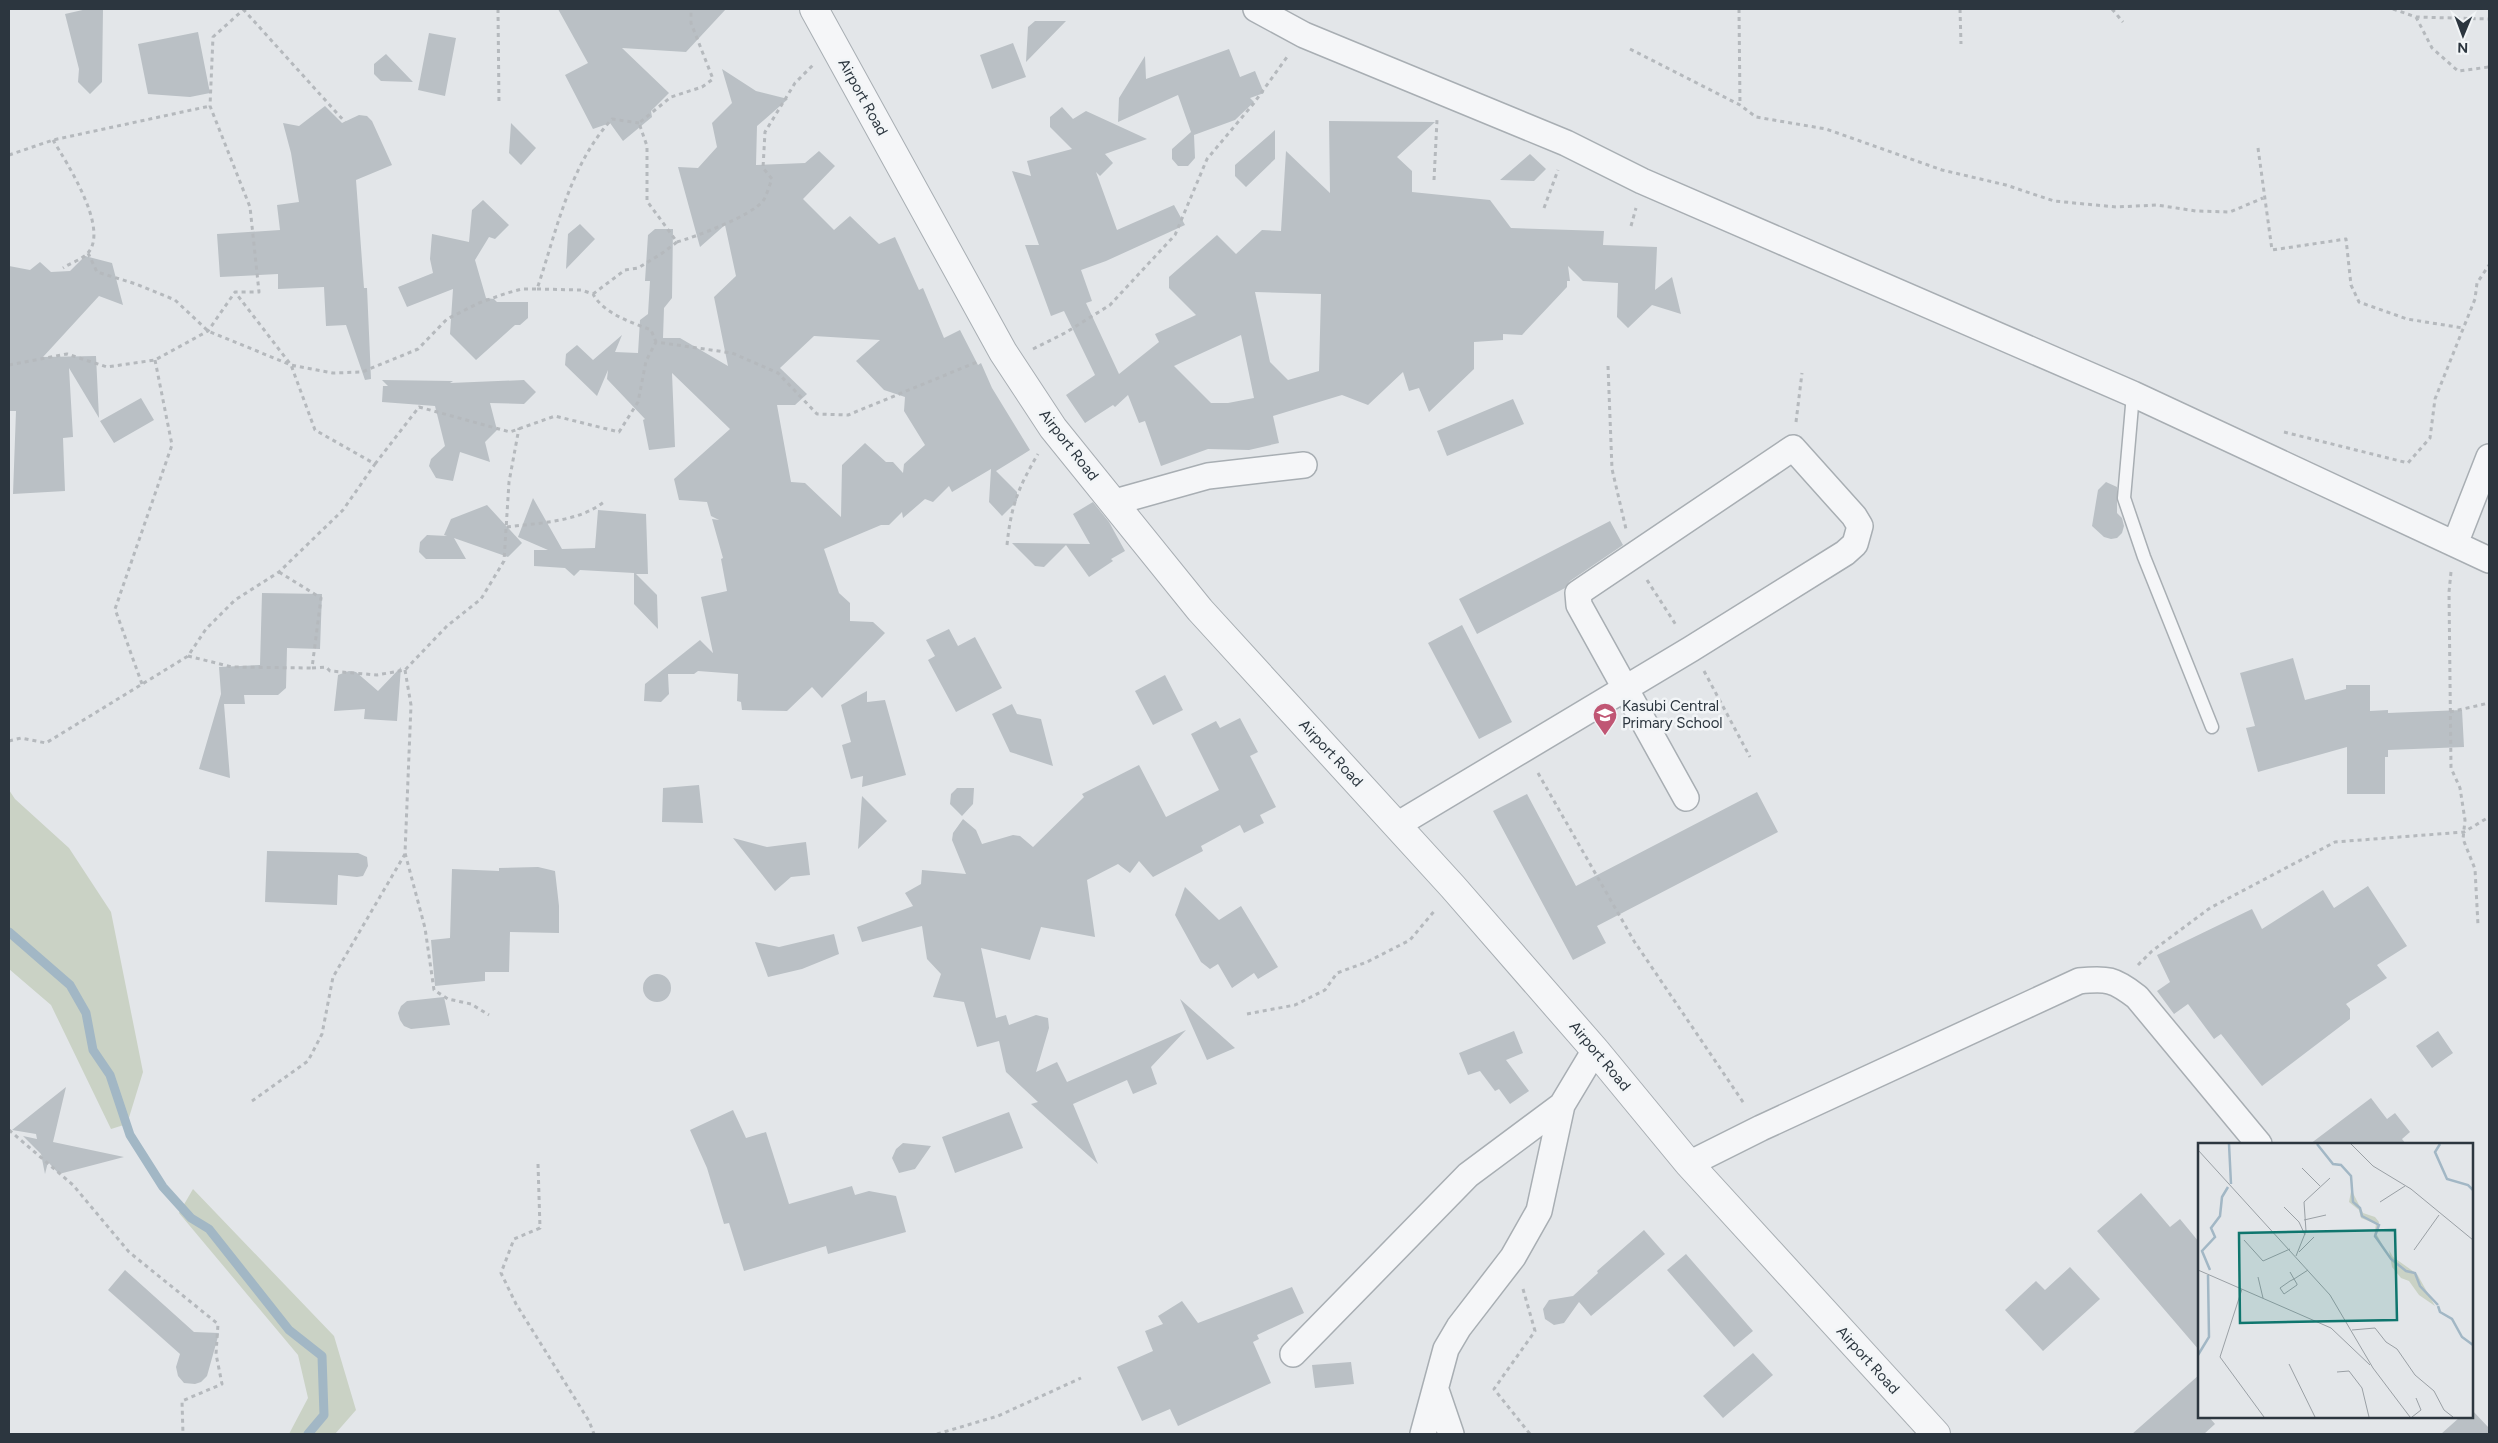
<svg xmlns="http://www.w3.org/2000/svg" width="2498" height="1443" font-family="Figtree,sans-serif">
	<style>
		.green { fill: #cad2c5 }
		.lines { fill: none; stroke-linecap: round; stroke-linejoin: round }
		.stream { stroke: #a2b7c5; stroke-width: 9 }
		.building { fill: #bac0c5; fill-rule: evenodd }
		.service-casing { stroke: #a8aeb3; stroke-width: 15 }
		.minor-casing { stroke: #a8aeb3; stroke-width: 28 }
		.tertiary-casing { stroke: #a8aeb3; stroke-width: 30 }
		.path { stroke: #b5b9bd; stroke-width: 3; stroke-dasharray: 4 4; stroke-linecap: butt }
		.service { stroke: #f5f6f8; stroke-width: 12 }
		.minor { stroke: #f5f6f8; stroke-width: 25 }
		.tertiary { stroke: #f5f6f8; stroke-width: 28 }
		.labels { text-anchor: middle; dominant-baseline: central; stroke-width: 5; stroke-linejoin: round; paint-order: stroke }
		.street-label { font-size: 15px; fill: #2c363f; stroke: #f2f5f7 }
		.poi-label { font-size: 15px; fill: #2c363f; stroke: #f2f5f7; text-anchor: start }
		.inset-river { fill: none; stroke: #a2b7c5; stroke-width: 2.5 }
		.inset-road { fill: none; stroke: #9aa0a5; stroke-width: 1 }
		.view { fill: #0f766e; fill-opacity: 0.15; stroke: #0f766e; stroke-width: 2.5 }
		.inset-edge { fill: none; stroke: #2c363f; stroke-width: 2.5 }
	</style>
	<rect width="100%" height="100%" fill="#e3e6e9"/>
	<path class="green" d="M 9,790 L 15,799 L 69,848 L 111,912 L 143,1072 L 127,1124 L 111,1129 L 51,1005 L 9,969 Z
		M 193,1189 L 334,1336 L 356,1410 L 335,1434 L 289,1434 L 308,1398 L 298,1355 L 179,1213 Z"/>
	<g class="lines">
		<path class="stream" d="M 9,932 L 70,985 L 86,1013 L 93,1050 L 110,1075 L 130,1135 L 163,1187 L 191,1218 L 209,1229 L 289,1330 L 322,1356 L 324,1415 L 308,1434"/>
	</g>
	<path class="building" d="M 87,9 L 103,9 L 102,82 L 90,94 L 78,82 L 79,69 L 65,14 Z
		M 558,9 L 726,9 L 686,52 L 622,48 L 669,93 L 651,111 L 652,117 L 623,141 L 610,123 L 593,129 L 565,75 L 588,63 Z
		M 1035,21 L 1066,21 L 1026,62 L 1028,27 Z
		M 198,32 L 210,93 L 190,97 L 148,94 L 138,44 Z
		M 429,33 L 456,38 L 445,96 L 418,90 Z
		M 1013,43 L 1026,77 L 992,89 L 980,55 Z
		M 1229,49 L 1240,77 L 1255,71 L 1264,93 L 1250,98 L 1254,102 L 1235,120 L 1194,135 L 1195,158 L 1188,166 L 1178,166 L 1172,159 L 1172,149 L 1191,132 L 1178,95 L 1118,122 L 1119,98 L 1145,56 L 1146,79 Z
		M 386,54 L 413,82 L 381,81 L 374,74 L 374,64 Z
		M 722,69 L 756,91 L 788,99 L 757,126 L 756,165 L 805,163 L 819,151 L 835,166 L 803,199 L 834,230 L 850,216 L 879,244 L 895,237 L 919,290 L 923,288 L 944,338 L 960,330 L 978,365 L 981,363 L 992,388 L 1030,450 L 996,471 L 1017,492 L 1017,501 L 1002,516 L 989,502 L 991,469 L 952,492 L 949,486 L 933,502 L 925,499 L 903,518 L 902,512 L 889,525 L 881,525 L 824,549 L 839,593 L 850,603 L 850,621 L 873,622 L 885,633 L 822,698 L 812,687 L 787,711 L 742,710 L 741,702 L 737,701 L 738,674 L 698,671 L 694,674 L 668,674 L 669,694 L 661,702 L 644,701 L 645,684 L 700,640 L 713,653 L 701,597 L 727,591 L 721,559 L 723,558 L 712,519 L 719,520 L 711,516 L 707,502 L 679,500 L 674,479 L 730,429 L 672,373 L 675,447 L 649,450 L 643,420 L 645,419 L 607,379 L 608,370 L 597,396 L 565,365 L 566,354 L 577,345 L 593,360 L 622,335 L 615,352 L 638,353 L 640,320 L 648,314 L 650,281 L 645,281 L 648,235 L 655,229 L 673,229 L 672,298 L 664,308 L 663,338 L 680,338 L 728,366 L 714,297 L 736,276 L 725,225 L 700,247 L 678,167 L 698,168 L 717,147 L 712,123 L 732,103 ZM 814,336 L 880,340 L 856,361 L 884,390 L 905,397 L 904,411 L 925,445 L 904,464 L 903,473 L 893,462 L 886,462 L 865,443 L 842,465 L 841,517 L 805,483 L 791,482 L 777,405 L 795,405 L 807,394 L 780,368 Z
		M 325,106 L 342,123 L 359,115 L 367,116 L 372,121 L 392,165 L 356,180 L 364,288 L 367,288 L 371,379 L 365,380 L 346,325 L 326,326 L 324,287 L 278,289 L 278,274 L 220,277 L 217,234 L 280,230 L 277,205 L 299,202 L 291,153 L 283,123 L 299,126 Z
		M 1062,107 L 1073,119 L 1086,111 L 1147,139 L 1105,154 L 1113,163 L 1100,176 L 1096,172 L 1117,230 L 1174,205 L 1185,225 L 1106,261 L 1081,270 L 1092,301 L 1086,303 L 1119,374 L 1159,342 L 1155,334 L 1196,315 L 1169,288 L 1169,277 L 1217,235 L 1236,254 L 1262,230 L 1281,231 L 1286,151 L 1330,193 L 1329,121 L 1435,122 L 1397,157 L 1412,171 L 1412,192 L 1490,200 L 1511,228 L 1604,231 L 1603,245 L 1657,247 L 1655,290 L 1672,277 L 1681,314 L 1652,305 L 1628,328 L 1617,317 L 1618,283 L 1583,281 L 1568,266 L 1570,281 L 1567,281 L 1567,287 L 1522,335 L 1503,334 L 1503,340 L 1474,342 L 1474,369 L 1429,412 L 1419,388 L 1409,391 L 1403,372 L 1368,405 L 1342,395 L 1273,416 L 1279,443 L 1249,450 L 1208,449 L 1161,466 L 1145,421 L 1139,423 L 1128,395 L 1115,407 L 1113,405 L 1085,423 L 1066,395 L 1095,375 L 1064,311 L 1051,316 L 1025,245 L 1039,245 L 1012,171 L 1031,176 L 1027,161 L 1072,149 L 1050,127 L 1050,117 ZM 1255,292 L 1321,294 L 1319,371 L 1288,380 L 1270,362 ZM 1241,335 L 1254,398 L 1228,403 L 1211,403 L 1174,366 Z
		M 511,123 L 536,148 L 521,165 L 509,153 Z
		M 1275,130 L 1275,159 L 1246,187 L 1235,176 L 1235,165 Z
		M 1530,154 L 1546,169 L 1534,181 L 1500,180 Z
		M 483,200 L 509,225 L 495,239 L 489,237 L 475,260 L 486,298 L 494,299 L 497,302 L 528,302 L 528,318 L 520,325 L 515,325 L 476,360 L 450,334 L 453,289 L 407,307 L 398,287 L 433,273 L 430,259 L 432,234 L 469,242 L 472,210 Z
		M 580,224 L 595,239 L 566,269 L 568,234 Z
		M 85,256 L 112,263 L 123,305 L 99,296 L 43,357 L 96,356 L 99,418 L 69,368 L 73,437 L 63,438 L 65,491 L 13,494 L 16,411 L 9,411 L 9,266 L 30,270 L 40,262 L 51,272 L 70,271 Z
		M 382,380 L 453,381 L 450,383 L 524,380 L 536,392 L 524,404 L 490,403 L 497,430 L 485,442 L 490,462 L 460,452 L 453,481 L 436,478 L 429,466 L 431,459 L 445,446 L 435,406 L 382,402 L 383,386 L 388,386 Z
		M 141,398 L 154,420 L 114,443 L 100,421 Z
		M 1513,399 L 1524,424 L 1447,456 L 1437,431 Z
		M 2106,482 L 2117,487 L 2117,513 L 2122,518 L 2124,526 L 2122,533 L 2117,538 L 2111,539 L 2104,537 L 2092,526 L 2098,490 Z
		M 533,498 L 562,549 L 595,548 L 598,510 L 646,514 L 648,574 L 636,574 L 657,595 L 658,629 L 634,604 L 634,573 L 580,570 L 574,576 L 565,568 L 534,566 L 534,550 L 548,550 L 518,537 Z
		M 1093,502 L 1109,522 L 1125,551 L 1111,559 L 1113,561 L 1089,577 L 1066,545 L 1044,567 L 1035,566 L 1012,543 L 1090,544 L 1073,514 Z
		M 487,505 L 522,543 L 508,557 L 454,538 L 466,559 L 426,559 L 419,552 L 420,542 L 427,535 L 447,536 L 444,535 L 451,519 Z
		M 1610,521 L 1623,545 L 1570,581 L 1565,588 L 1477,634 L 1459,599 Z
		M 262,593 L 322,594 L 320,649 L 287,648 L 286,688 L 278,695 L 244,695 L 245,704 L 224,704 L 230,778 L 199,769 L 221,694 L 219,667 L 260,665 Z
		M 1462,625 L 1512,722 L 1479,739 L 1428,643 Z
		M 949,629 L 958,646 L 975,637 L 1002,688 L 956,712 L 928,660 L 935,656 L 926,640 Z
		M 2293,658 L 2305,700 L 2346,689 L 2346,685 L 2370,685 L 2370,711 L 2388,710 L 2388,713 L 2462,710 L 2464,747 L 2388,750 L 2388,757 L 2385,757 L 2385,794 L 2347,794 L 2347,747 L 2258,772 L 2246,728 L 2255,726 L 2240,673 Z
		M 401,667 L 397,721 L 364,719 L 365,709 L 334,711 L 338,675 L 349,671 L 356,672 L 378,691 Z
		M 1165,675 L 1183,710 L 1153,725 L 1135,691 Z
		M 867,691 L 867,702 L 885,700 L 906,775 L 862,787 L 863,776 L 851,779 L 842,745 L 851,742 L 841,705 Z
		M 1012,704 L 1017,714 L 1041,719 L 1053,766 L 1010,752 L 992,714 Z
		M 1240,718 L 1258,752 L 1250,756 L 1276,807 L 1260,815 L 1264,823 L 1244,833 L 1240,825 L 1201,846 L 1203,851 L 1153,877 L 1139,861 L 1130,873 L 1118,864 L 1087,880 L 1095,937 L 1041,927 L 1030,960 L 981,948 L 996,1018 L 1006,1015 L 1009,1025 L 1036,1015 L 1048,1018 L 1049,1028 L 1036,1072 L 1057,1062 L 1067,1082 L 1186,1030 L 1151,1067 L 1157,1084 L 1133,1094 L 1127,1080 L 1073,1104 L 1098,1164 L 1031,1104 L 1038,1102 L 1006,1072 L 999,1041 L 977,1047 L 964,1002 L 933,997 L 941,974 L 927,959 L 922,926 L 862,942 L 857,927 L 913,906 L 905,893 L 921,884 L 922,870 L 966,874 L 952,840 L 953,833 L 963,819 L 976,830 L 982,844 L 1013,835 L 1020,836 L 1033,847 L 1084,797 L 1082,794 L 1139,765 L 1166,817 L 1219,790 L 1191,734 L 1216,721 L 1220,728 Z
		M 699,785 L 703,823 L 662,822 L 663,788 Z
		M 957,788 L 974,788 L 973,804 L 962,816 L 950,804 L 951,794 Z
		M 1757,792 L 1778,832 L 1597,926 L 1606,943 L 1573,960 L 1493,811 L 1527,794 L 1576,886 Z
		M 862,796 L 887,821 L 858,849 Z
		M 733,838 L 767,847 L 806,842 L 810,875 L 791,877 L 775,891 Z
		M 267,851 L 358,853 L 367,857 L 368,866 L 363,876 L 357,877 L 338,875 L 337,905 L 265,902 Z
		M 538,867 L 555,871 L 559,906 L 559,933 L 510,932 L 509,972 L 485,972 L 485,981 L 435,986 L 431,940 L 450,938 L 452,869 L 499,871 L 499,868 Z
		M 2368,886 L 2407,946 L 2377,965 L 2387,978 L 2346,1004 L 2350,1009 L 2350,1019 L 2262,1086 L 2221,1034 L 2214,1039 L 2188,1004 L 2174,1014 L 2157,991 L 2170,982 L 2157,955 L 2252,909 L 2262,929 L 2323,890 L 2334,908 Z
		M 1185,887 L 1219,920 L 1241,906 L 1278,967 L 1258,979 L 1254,973 L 1232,988 L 1218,964 L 1210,969 L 1201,962 L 1175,915 Z
		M 834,934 L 839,954 L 802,969 L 768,977 L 755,942 L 779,947 Z
		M643 988a14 14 0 1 1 28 0a14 14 0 1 1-28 0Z
		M 444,997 L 450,1025 L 411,1029 L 404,1026 L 400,1020 L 398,1013 L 401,1006 L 407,1001 Z
		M 1180,999 L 1235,1048 L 1207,1060 Z
		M 1514,1031 L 1523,1053 L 1506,1060 L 1529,1091 L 1510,1104 L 1499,1089 L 1495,1091 L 1480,1071 L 1468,1075 L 1459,1053 Z
		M 2438,1031 L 2453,1053 L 2432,1068 L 2416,1046 Z
		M 66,1087 L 53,1142 L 124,1157 L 59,1174 L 48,1162 L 45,1174 L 41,1154 L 23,1136 L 37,1139 L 36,1134 L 12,1130 Z
		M 2371,1098 L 2387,1119 L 2395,1113 L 2410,1132 L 2402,1139 L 2406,1144 L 2310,1144 Z
		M 733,1110 L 746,1138 L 766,1132 L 789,1204 L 852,1186 L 855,1195 L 869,1191 L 896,1196 L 906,1232 L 828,1254 L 826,1246 L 744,1271 L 729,1223 L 724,1224 L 707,1168 L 690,1130 Z
		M 1009,1112 L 1023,1148 L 955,1173 L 942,1137 Z
		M 903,1143 L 931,1146 L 915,1169 L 899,1173 L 892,1158 L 896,1149 Z
		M 2141,1193 L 2170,1227 L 2180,1219 L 2199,1242 L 2199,1350 L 2097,1231 Z
		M 1644,1230 L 1665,1254 L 1591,1316 L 1579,1302 L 1564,1323 L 1554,1325 L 1545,1319 L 1543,1309 L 1549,1300 L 1573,1296 L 1598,1273 L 1597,1271 Z
		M 1686,1254 L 1753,1331 L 1734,1347 L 1667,1270 Z
		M 2070,1267 L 2100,1299 L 2043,1351 L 2005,1310 L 2036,1281 L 2045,1290 Z
		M 125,1270 L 194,1332 L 219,1333 L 207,1376 L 201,1382 L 195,1384 L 184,1383 L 178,1376 L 176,1367 L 180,1354 L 108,1290 Z
		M 1292,1287 L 1304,1313 L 1257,1335 L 1259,1339 L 1253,1342 L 1271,1383 L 1178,1426 L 1170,1409 L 1142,1421 L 1117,1367 L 1153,1351 L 1145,1331 L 1163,1324 L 1158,1316 L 1182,1301 L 1198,1323 Z
		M 1753,1353 L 1773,1375 L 1723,1418 L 1703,1396 Z
		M 1351,1362 L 1354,1384 L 1315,1388 L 1312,1365 Z
		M 2199,1375 L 2199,1417 L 2209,1417 L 2215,1424 L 2204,1434 L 2132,1434 Z
		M 2472,1410 L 2489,1428 L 2489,1434 L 2441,1434 L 2460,1417 L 2472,1417 Z"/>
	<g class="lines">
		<defs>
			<path id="service" d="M 2133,394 L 2124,498 L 2144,557 L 2212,727"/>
			<path id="minor" d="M 1256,9 L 1304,35 L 1566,143 L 1642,181 L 2133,394 L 2489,560
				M 1115,502 L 1208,476 L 1304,465
				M 2455,544 L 2489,457
				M 1397,825 L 1691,649 L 1845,553 L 1855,544 L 1860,526 L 1854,516 L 1793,448 L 1578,593 L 1579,605 L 1686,798
				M 1689,1164 L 1761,1128 L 2079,981 C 2107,978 2114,979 2137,997 L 2259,1144
				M 1293,1354 L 1468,1175 L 1562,1105
				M 1436,1390 L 1451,1434
				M 1423,1434 L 1446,1349 L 1459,1327 L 1513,1257 L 1539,1211 L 1562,1105 L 1595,1050"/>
			<path id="tertiary" d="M 814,9 L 1003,352 L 1053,428 L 1200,610 L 1453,887 L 1595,1050 L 1689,1164 L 1936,1434"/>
		</defs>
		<use href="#service" class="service-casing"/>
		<use href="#minor" class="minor-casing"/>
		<use href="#tertiary" class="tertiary-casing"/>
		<path class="path" d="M 243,9 L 345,122
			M 498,9 L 499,104
			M 1739,9 L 1740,105
			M 1960,9 L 1961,44
			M 2112,9 L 2123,22
			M 2393,9 L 2416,17 L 2489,19
			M 2416,17 L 2432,48 L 2458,71 L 2489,67
			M 1630,49 L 1740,105 L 1756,117 L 1826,129 L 1942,170 L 2006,185 L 2054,201 L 2116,207 L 2157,205 L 2196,211 L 2230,212 L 2263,198
			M 53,140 C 66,162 111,230 87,254 C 81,260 70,263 63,268
			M 2258,148 L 2272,250 L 2346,239 L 2351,285 L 2359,302 L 2407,319 L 2463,328
			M 9,155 L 53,140 L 210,106
			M 1434,180 L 1437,120
			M 1544,208 L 1558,170
			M 1631,226 L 1636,208
			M 677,242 C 695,237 751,216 763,201 C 767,195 769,186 772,179 L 763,168 L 765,132 L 795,83 L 813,65
			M 88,253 L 97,272 L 136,284 L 175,300 L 208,331 L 291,365 L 333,373 L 362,372 L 418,349 L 447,319 L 479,303 L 507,293 L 522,289 L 537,289 C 557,230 569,166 612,119 L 639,123
			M 537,289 L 581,290 L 593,294 C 604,314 631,322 651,330 L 656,342
			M 593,294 L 625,270 L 638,268 L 661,254 L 677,242 L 647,201 L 647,146 L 639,123 L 671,97 L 702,87 L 713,79 L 691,23 L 691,9
			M 1033,349 L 1065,333 L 1110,305 L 1175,235 L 1207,159 L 1254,103 L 1287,57
			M 9,365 L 67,354 L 107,367 L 155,360 L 208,331 L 235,292
			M 1608,366 L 1612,469 L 1626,529
			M 1796,422 L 1802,373
			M 2284,432 L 2408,463 L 2430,438 L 2435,399 L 2475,299 L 2477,283 L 2489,265
			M 375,464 L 419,407 L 510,432 L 555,416 L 619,432 L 638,402 L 646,361 L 656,342 L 732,353 L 778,373 L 817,414 L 848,415 L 977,362
			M 507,527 C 538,523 580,522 605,501
			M 1007,545 C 1011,506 1018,488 1038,454
			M 279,572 L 321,598 L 312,668 L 326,667 L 330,671 L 377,675 L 405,670 L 447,626 L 481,599 L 504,561 L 509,482 L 519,428
			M 2451,572 L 2449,592 L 2451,768 L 2460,788 L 2465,820 L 2463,839 L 2475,869 L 2478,925
			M 1647,580 L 1676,625
			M 188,656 L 232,667 L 312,668
			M 405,670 L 411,705 L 405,853 L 425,928 L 434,990 L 448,999 L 471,1004 L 489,1015
			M 1704,671 L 1750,757
			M 142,684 L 115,609 L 172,445 L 155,360
			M 2450,712 L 2489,703
			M 9,741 L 21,738 L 46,743 L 188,656 L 206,629 L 235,600 L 279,572 L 343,510 L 375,464 L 315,430 L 291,365 L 235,292 L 259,292 L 250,207 L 210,106 L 213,37 L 243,10
			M 1538,773 L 1634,941 L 1745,1105
			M 2138,965 L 2152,951 L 2210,908 L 2335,842 L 2464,832 L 2489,817
			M 1247,1014 L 1295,1005 L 1325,990 L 1337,973 L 1367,962 L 1410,940 L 1436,909
			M 252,1101 L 308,1061 L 322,1034 L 333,977 L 405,854
			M 9,1130 L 73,1185 L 129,1252 L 218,1324 L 216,1354 L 222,1384 L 182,1401 L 183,1434
			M 538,1164 L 540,1228 L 514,1239 L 501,1273 L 516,1304 L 589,1421 L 594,1434
			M 1523,1289 L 1535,1331 L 1494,1389 L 1530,1434
			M 937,1434 L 998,1416 L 1081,1378"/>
		<use href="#service" class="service"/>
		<use href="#minor" class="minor"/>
		<use href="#tertiary" class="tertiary"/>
	</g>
	<defs>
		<symbol id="school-pin" viewBox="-11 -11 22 30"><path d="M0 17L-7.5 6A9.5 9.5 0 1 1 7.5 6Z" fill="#c05674" stroke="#f2f5f7"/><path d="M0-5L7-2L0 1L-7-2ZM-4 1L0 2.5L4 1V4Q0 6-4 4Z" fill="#fff"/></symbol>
	</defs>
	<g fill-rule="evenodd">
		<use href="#school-pin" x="1591" y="701" width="28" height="38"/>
	</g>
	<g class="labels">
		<g class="street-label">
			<text transform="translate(863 97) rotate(61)">Airport Road</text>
			<text transform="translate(1069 445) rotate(52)">Airport Road</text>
			<text transform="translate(1331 753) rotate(47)">Airport Road</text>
			<text transform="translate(1600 1056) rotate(50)">Airport Road</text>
			<text transform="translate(1868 1360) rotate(48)">Airport Road</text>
		</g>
		<g class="poi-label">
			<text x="1622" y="706">Kasubi Central<tspan x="1622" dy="17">Primary School</tspan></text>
		</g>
	</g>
	<g transform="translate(2198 1143)">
		<rect width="275" height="275" fill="#e3e6e9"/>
		<path d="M 155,38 L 154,48 L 165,70 L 177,74 L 181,79 L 178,90 L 185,103 L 176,94 L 178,81 L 163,75 L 161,67 L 151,59 ZM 191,107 L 195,114 L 219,131 L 237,163 L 221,152 L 211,138 L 203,135 L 194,124 Z" fill="#cad2c5"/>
		<path class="inset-river" d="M 31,1 L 33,41M 119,1 L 135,21 L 143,22 L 153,33 L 155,59 L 162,65 L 164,73 L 181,82 L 177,93 L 193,116 L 208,128 L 217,130 L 222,143 L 240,162M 242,1 L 237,9 L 249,36 L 270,42 L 275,47M 12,127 L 4,108 L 17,94 L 13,85 L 22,73 L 24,54 L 30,44M 240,163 L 242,169 L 254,176 L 264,194 L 275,202M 0,212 L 11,194 L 10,132"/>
		<path class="inset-road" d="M 153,1 L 175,23 L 213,46 L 275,97M 0,7 L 132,152 L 175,225 L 212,274M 104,25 L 122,43M 182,59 L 207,43M 86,64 L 101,79 L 107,92M 106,77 L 128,72M 46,97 L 65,118 L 92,106M 216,107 L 241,72M 101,109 L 116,94M 98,113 L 108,88 L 106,59 L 132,35M 0,127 L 133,185 L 172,222M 92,129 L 96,136 L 99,141 L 99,142 L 86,151 L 82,145 L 92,138 L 96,136 L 110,127M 60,134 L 65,155M 44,146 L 22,214 L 66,274M 154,187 L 177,185 L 188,199 L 199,206 L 217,232 L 236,248 L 246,267 L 255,274M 91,221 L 117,274M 139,229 L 151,228 L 164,245 L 171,274M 214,274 L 223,267 L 218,255"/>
		<path class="view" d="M 197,87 L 199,177 L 42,180 L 41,90 Z"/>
		<rect width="275" height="275" class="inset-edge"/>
	</g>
	<rect width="2498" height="1443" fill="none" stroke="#2c363f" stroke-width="20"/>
	<g transform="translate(2463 35) rotate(181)" stroke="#f2f5f7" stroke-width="4" paint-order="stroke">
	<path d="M0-4L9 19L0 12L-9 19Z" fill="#2c363f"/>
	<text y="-8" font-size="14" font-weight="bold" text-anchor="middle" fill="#2c363f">N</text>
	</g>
</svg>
